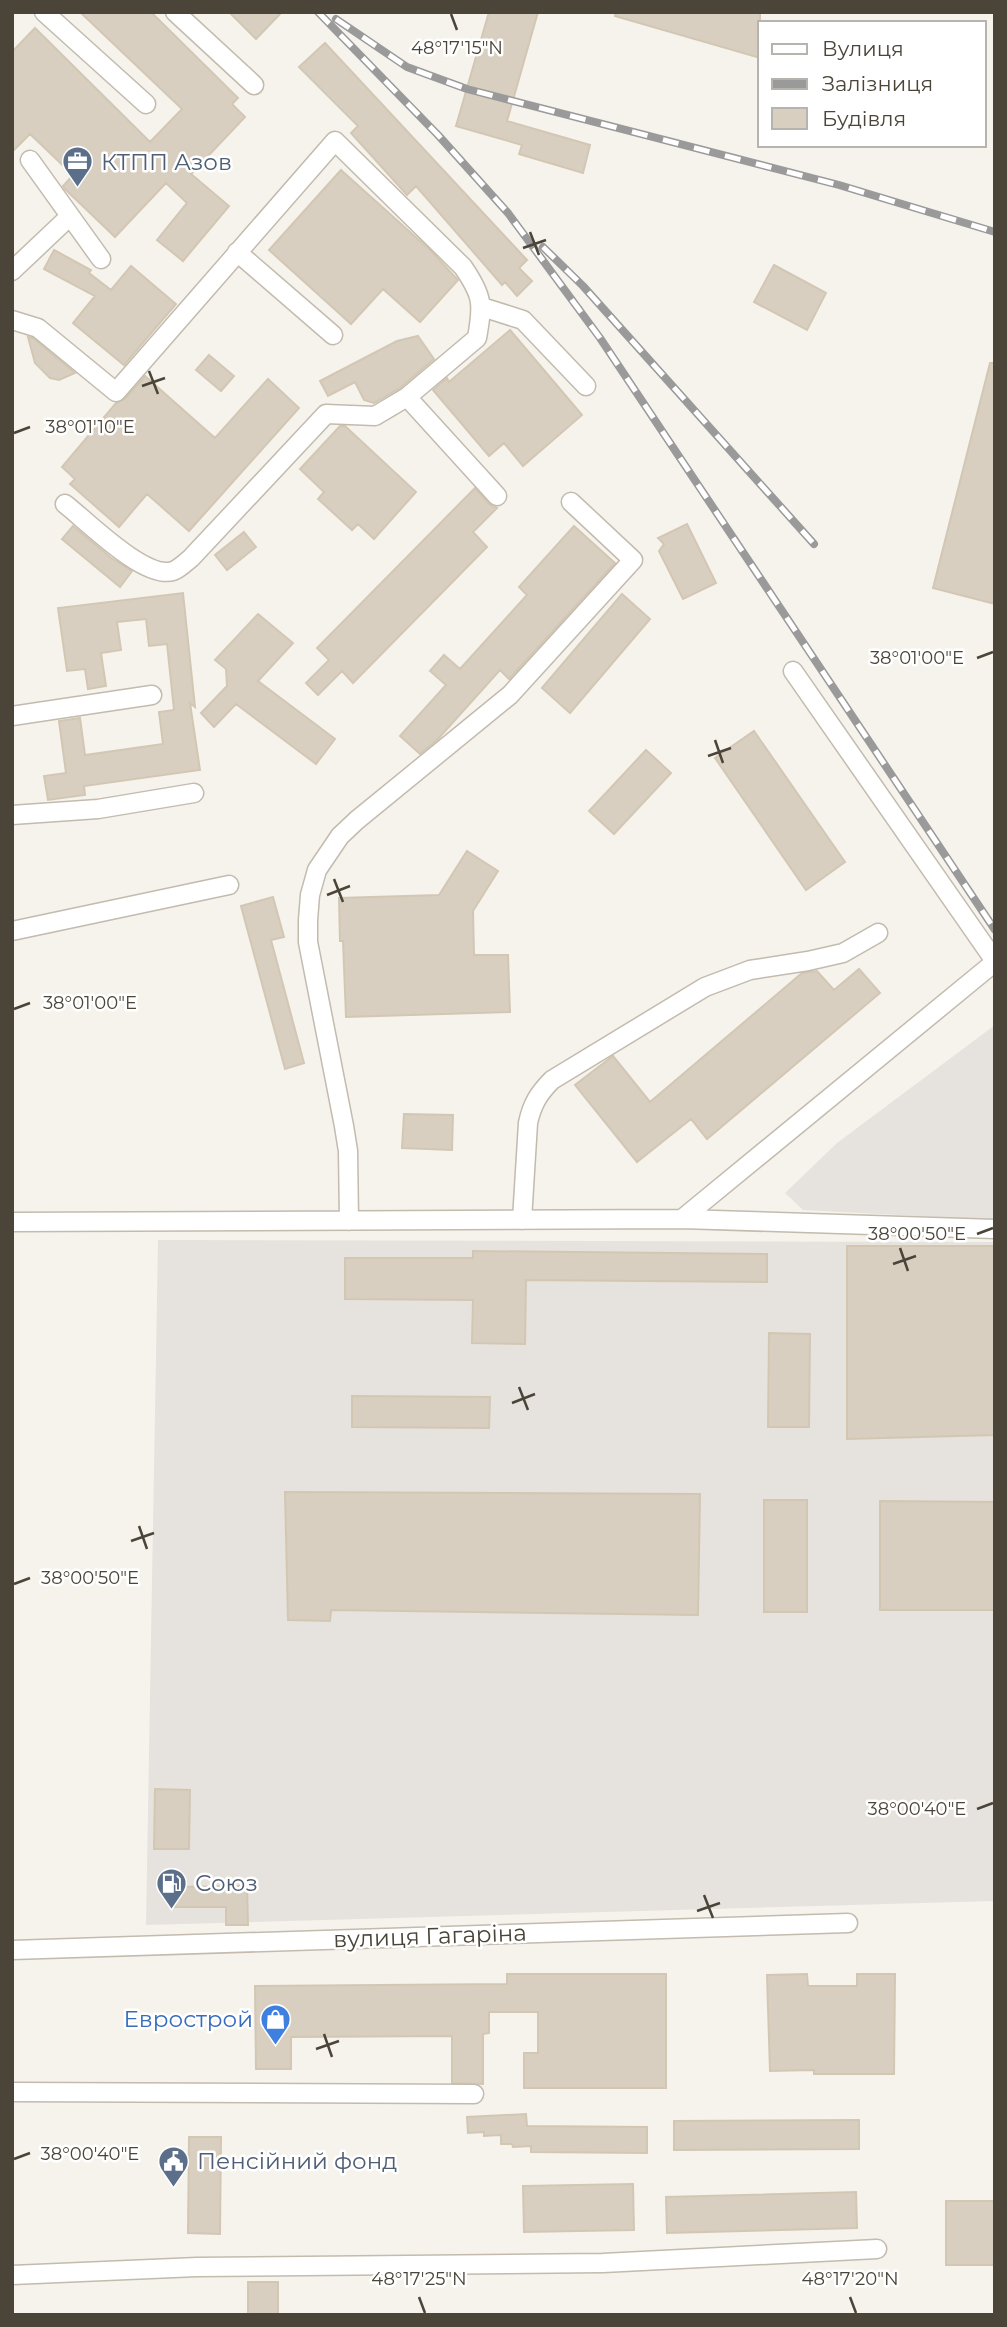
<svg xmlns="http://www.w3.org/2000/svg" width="1007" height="2327" font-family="Montserrat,sans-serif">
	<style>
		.industrial { fill: #e6e2dd }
		.building { fill: #d8cfc1; stroke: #d3c7b4; stroke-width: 2 }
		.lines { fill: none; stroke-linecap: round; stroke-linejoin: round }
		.minor-casing { stroke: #c2bbae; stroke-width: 21 }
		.minor { stroke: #fff; stroke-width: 18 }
		.rail-casing { stroke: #9a9a9a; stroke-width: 8 }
		.rail { stroke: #fff; stroke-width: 5; stroke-dasharray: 16; stroke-linecap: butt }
		.ticks { fill: none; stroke: #4b4439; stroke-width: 2.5 }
		.labels { text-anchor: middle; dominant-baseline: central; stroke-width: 5; stroke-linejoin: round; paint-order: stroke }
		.service-label { font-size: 23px; fill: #4e5e75; stroke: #fff; text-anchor: start }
		.street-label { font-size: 23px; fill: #4b4439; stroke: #fff }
		.shop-label { font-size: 23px; fill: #366cbe; stroke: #fff; text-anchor: end }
		.ticks-label { font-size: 18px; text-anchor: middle; fill: #4b4439; stroke: #fff; stroke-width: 5; stroke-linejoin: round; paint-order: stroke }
	</style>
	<rect width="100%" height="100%" fill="#f6f3ec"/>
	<path class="industrial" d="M 995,1025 L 995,1220 L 803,1210 L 785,1193 L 837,1143 Z
		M 158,1240 L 995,1242 L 995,1901 L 146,1925 Z"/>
	<path class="building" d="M 80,12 L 151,12 L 238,98 L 232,104 L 245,117 L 191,174 L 229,206 L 183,261 L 157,240 L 187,203 L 166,183 L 115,237 L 65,189 L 63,186 L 73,175 L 30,134 L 12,152 L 12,52 L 35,28 L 150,142 L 182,109 Z
		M 229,12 L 282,12 L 256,39 Z
		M 489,12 L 538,12 L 507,121 L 590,145 L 583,173 L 519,154 L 522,145 L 456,126 Z
		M 616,12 L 760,12 L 760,58 L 615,16 Z
		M 325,43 L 527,260 L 519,268 L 532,281 L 517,296 L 505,282 L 502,285 L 416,186 L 407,195 L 351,133 L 358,126 L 299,67 Z
		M 341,170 L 430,250 L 458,280 L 420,322 L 383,289 L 351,324 L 269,250 Z
		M 54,250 L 91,270 L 89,273 L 111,290 L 131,266 L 176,304 L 124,365 L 73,323 L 95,296 L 44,269 Z
		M 774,265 L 826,293 L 807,330 L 754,302 Z
		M 510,330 L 582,415 L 523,466 L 504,443 L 489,456 L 433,390 L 447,378 L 449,382 Z
		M 418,336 L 434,359 L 400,388 L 374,403 L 364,400 L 355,382 L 328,396 L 320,381 L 397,341 Z
		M 28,337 L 33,338 L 75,373 L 59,380 L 50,378 L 35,363 Z
		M 209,355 L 234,376 L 221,391 L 196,370 Z
		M 990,363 L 995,363 L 995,604 L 933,588 Z
		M 145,376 L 215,438 L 268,379 L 299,408 L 189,531 L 147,494 L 119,527 L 70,484 L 75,479 L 62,467 L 116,403 L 125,399 Z
		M 340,426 L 345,426 L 416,492 L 374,539 L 358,524 L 352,530 L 318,499 L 324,492 L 300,469 Z
		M 475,488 L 489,504 L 497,508 L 473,532 L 487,547 L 353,683 L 342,671 L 318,695 L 306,683 L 329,660 L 317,648 Z
		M 687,524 L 716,583 L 683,599 L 659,551 L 664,544 L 658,538 Z
		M 73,526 L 110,557 L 132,571 L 120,587 L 62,539 Z
		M 574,526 L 615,563 L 509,679 L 500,670 L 438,739 L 420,754 L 400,736 L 446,685 L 430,671 L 444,655 L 460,669 L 527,595 L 519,587 Z
		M 244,532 L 256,547 L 227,570 L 215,555 Z
		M 183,593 L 195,707 L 190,703 L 200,770 L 84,786 L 85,795 L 48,800 L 44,776 L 66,773 L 59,721 L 80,718 L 85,755 L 163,744 L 159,712 L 174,710 L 167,644 L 149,646 L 146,619 L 117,622 L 121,650 L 101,653 L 106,686 L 88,689 L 85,669 L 67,671 L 58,608 Z
		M 622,594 L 650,619 L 570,713 L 542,688 Z
		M 258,614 L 293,643 L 258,681 L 335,739 L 316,764 L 236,704 L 214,727 L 201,713 L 227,686 L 226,669 L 215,660 Z
		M 754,731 L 845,862 L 806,890 L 715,758 Z
		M 646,750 L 671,773 L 614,834 L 589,811 Z
		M 467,851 L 498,871 L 473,911 L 474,955 L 508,955 L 510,1012 L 346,1017 L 343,941 L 340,941 L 339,898 L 439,895 Z
		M 273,897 L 284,937 L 271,940 L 304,1063 L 285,1069 L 241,906 Z
		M 859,969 L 880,993 L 707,1139 L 691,1119 L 637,1162 L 575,1085 L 613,1056 L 650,1102 L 802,973 L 817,971 L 834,990 Z
		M 404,1114 L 453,1115 L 452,1150 L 402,1148 Z
		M 847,1246 L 995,1246 L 995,1435 L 847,1439 Z
		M 473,1251 L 767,1254 L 767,1282 L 526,1280 L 525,1344 L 472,1343 L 473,1300 L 345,1299 L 345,1258 L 473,1258 Z
		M 769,1333 L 810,1334 L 809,1427 L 768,1427 Z
		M 352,1396 L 490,1397 L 489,1428 L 352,1427 Z
		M 285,1492 L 700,1494 L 698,1615 L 331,1610 L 330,1621 L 288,1620 Z
		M 764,1500 L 807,1500 L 807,1612 L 764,1612 Z
		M 880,1501 L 995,1502 L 995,1610 L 880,1610 Z
		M 155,1789 L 190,1790 L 189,1849 L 154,1849 Z
		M 247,1886 L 248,1925 L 226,1925 L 226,1907 L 175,1907 L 175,1887 Z
		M 507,1974 L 666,1974 L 666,2088 L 524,2088 L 524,2053 L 538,2053 L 538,2012 L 489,2012 L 489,2033 L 483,2034 L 483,2084 L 452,2083 L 452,2036 L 291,2037 L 291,2069 L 256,2069 L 255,1986 L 507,1984 Z
		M 807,1974 L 808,1986 L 857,1986 L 857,1974 L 895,1974 L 894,2074 L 814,2074 L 814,2070 L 770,2071 L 767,1975 Z
		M 526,2114 L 527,2126 L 647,2127 L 647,2153 L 531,2152 L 531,2146 L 513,2147 L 512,2144 L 501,2144 L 501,2135 L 484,2136 L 484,2132 L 468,2133 L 467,2117 Z
		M 859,2120 L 859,2149 L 674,2150 L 674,2121 Z
		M 189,2137 L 221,2137 L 220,2234 L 188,2233 Z
		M 633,2184 L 634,2230 L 524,2232 L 523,2186 Z
		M 856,2192 L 857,2228 L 667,2233 L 666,2197 Z
		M 946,2201 L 995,2201 L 995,2265 L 946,2265 Z
		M 248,2282 L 278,2282 L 278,2315 L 248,2315 Z"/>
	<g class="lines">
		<defs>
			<path id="minor" d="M 44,12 L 146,104
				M 175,12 L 254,85
				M 30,160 L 101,259
				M 237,252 L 333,335
				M 12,271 L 69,217
				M 482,307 L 523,320 L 586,386
				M 12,320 L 38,328 L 116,392 L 335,141 L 463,267 C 483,296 483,304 477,338 L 407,397 L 375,416 L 326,414 L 191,558 C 186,562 179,569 173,571 C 145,580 88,522 65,504
				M 407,397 L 497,496
				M 793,671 L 995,961
				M 12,716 L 152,695
				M 12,815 L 98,809 L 194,793
				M 12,931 L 229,885
				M 682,1219 L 995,962
				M 522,1220 L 528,1123 C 532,1104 539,1093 552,1080 L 705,987 L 750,970 L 808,961 L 843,953 L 878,933
				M 349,1221 L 348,1151 L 344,1126 L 308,942 L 308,920 L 310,895 L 317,870 L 340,836 L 357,820 L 510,695 L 633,560 L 571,502
				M 12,1222 L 682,1219 L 995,1229
				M 12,1950 L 848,1923
				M 12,2092 L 474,2094
				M 12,2275 L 197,2267 L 603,2263 L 877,2249"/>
		</defs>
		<use href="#minor" class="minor-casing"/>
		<use href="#minor" class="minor"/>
		<defs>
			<path id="rail" d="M 318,12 L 438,135 L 508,213 L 600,338 L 995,930
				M 336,19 L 407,67 L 467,89 L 839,185 L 995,232
				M 543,247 L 583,286 L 814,544"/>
		</defs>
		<use href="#rail" class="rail-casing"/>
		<use href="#rail" class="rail"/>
	</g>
	<path class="ticks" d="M 451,14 L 457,30M 530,232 L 539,255M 523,248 L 546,240M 149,371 L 158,394M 142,386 L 165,378M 14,433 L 30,427M 977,658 L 993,652M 715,740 L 723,763M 708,756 L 731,748M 334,879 L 343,902M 327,895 L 350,886M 14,1009 L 30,1003M 977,1234 L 993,1228M 900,1248 L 908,1271M 893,1264 L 916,1256M 519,1387 L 528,1410M 512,1403 L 535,1394M 139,1526 L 147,1549M 131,1541 L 154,1533M 14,1584 L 30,1578M 977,1809 L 993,1803M 704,1895 L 713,1918M 697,1911 L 720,1903M 324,2034 L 332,2057M 316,2049 L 339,2041M 14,2159 L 30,2153M 419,2297 L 425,2313M 850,2297 L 856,2313"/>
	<defs>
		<symbol id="office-pin" viewBox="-11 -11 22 30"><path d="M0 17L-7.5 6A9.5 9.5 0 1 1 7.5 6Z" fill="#5c6f8a" stroke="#fff"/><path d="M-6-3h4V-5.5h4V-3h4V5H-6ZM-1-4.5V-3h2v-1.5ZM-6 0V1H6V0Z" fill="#fff"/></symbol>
		<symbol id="fuel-pin" viewBox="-11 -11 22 30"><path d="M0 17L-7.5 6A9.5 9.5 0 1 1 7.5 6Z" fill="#5c6f8a" stroke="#fff"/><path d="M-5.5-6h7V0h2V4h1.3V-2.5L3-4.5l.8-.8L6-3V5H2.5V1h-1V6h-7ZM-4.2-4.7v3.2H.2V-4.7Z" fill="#fff"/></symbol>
		<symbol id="shop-pin" viewBox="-11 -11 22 30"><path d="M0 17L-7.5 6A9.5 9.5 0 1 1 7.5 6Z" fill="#3f7fe0" stroke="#fff"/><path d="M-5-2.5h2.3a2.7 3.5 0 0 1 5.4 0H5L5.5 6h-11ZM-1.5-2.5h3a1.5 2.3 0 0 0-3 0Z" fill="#fff"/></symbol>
		<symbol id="civic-pin" viewBox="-11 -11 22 30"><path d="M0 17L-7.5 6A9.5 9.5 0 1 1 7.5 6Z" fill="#5c6f8a" stroke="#fff"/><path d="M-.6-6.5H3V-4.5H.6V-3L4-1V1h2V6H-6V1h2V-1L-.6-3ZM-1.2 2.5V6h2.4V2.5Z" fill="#fff"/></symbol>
	</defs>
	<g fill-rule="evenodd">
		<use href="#office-pin" x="60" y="144" width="35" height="47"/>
		<use href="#fuel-pin" x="154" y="1866" width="35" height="47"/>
		<use href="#shop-pin" x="258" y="2002" width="35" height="47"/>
		<use href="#civic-pin" x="156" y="2144" width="35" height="47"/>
	</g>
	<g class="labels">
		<g class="service-label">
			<text x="101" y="162">КТПП Азов</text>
			<text x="195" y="1883">Союз</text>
			<text x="197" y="2161">Пенсійний фонд</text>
		</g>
		<g class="street-label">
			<text transform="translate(430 1936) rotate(-2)">вулиця Гагаріна</text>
		</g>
		<g class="shop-label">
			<text x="253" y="2019">Еврострой</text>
		</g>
	</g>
	<g class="ticks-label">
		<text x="457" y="54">48°17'15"N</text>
		<text x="90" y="433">38°01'10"E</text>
		<text x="917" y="664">38°01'00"E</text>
		<text x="90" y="1009">38°01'00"E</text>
		<text x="917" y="1240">38°00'50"E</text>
		<text x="90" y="1584">38°00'50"E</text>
		<text x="917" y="1815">38°00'40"E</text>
		<text x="90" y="2160">38°00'40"E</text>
		<text x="419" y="2285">48°17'25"N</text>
		<text x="850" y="2285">48°17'20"N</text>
	</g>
	<rect width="1007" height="2327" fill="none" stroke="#4b4439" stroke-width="28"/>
	<rect x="758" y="21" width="228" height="126" fill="#ffffff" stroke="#b7b4b0" stroke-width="2"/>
	<rect x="772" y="44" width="35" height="10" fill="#ffffff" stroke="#b7b4b0" stroke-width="2"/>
	<text x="822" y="56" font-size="21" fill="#4b4439">Вулиця</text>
	<rect x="772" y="79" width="35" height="10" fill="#9a9a9a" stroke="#b7b4b0" stroke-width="2"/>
	<text x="822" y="91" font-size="21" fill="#4b4439">Залізниця</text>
	<rect x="772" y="108" width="35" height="21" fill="#d8cfc1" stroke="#b7b4b0" stroke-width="2"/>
	<text x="822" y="126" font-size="21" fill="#4b4439">Будівля</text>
</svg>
